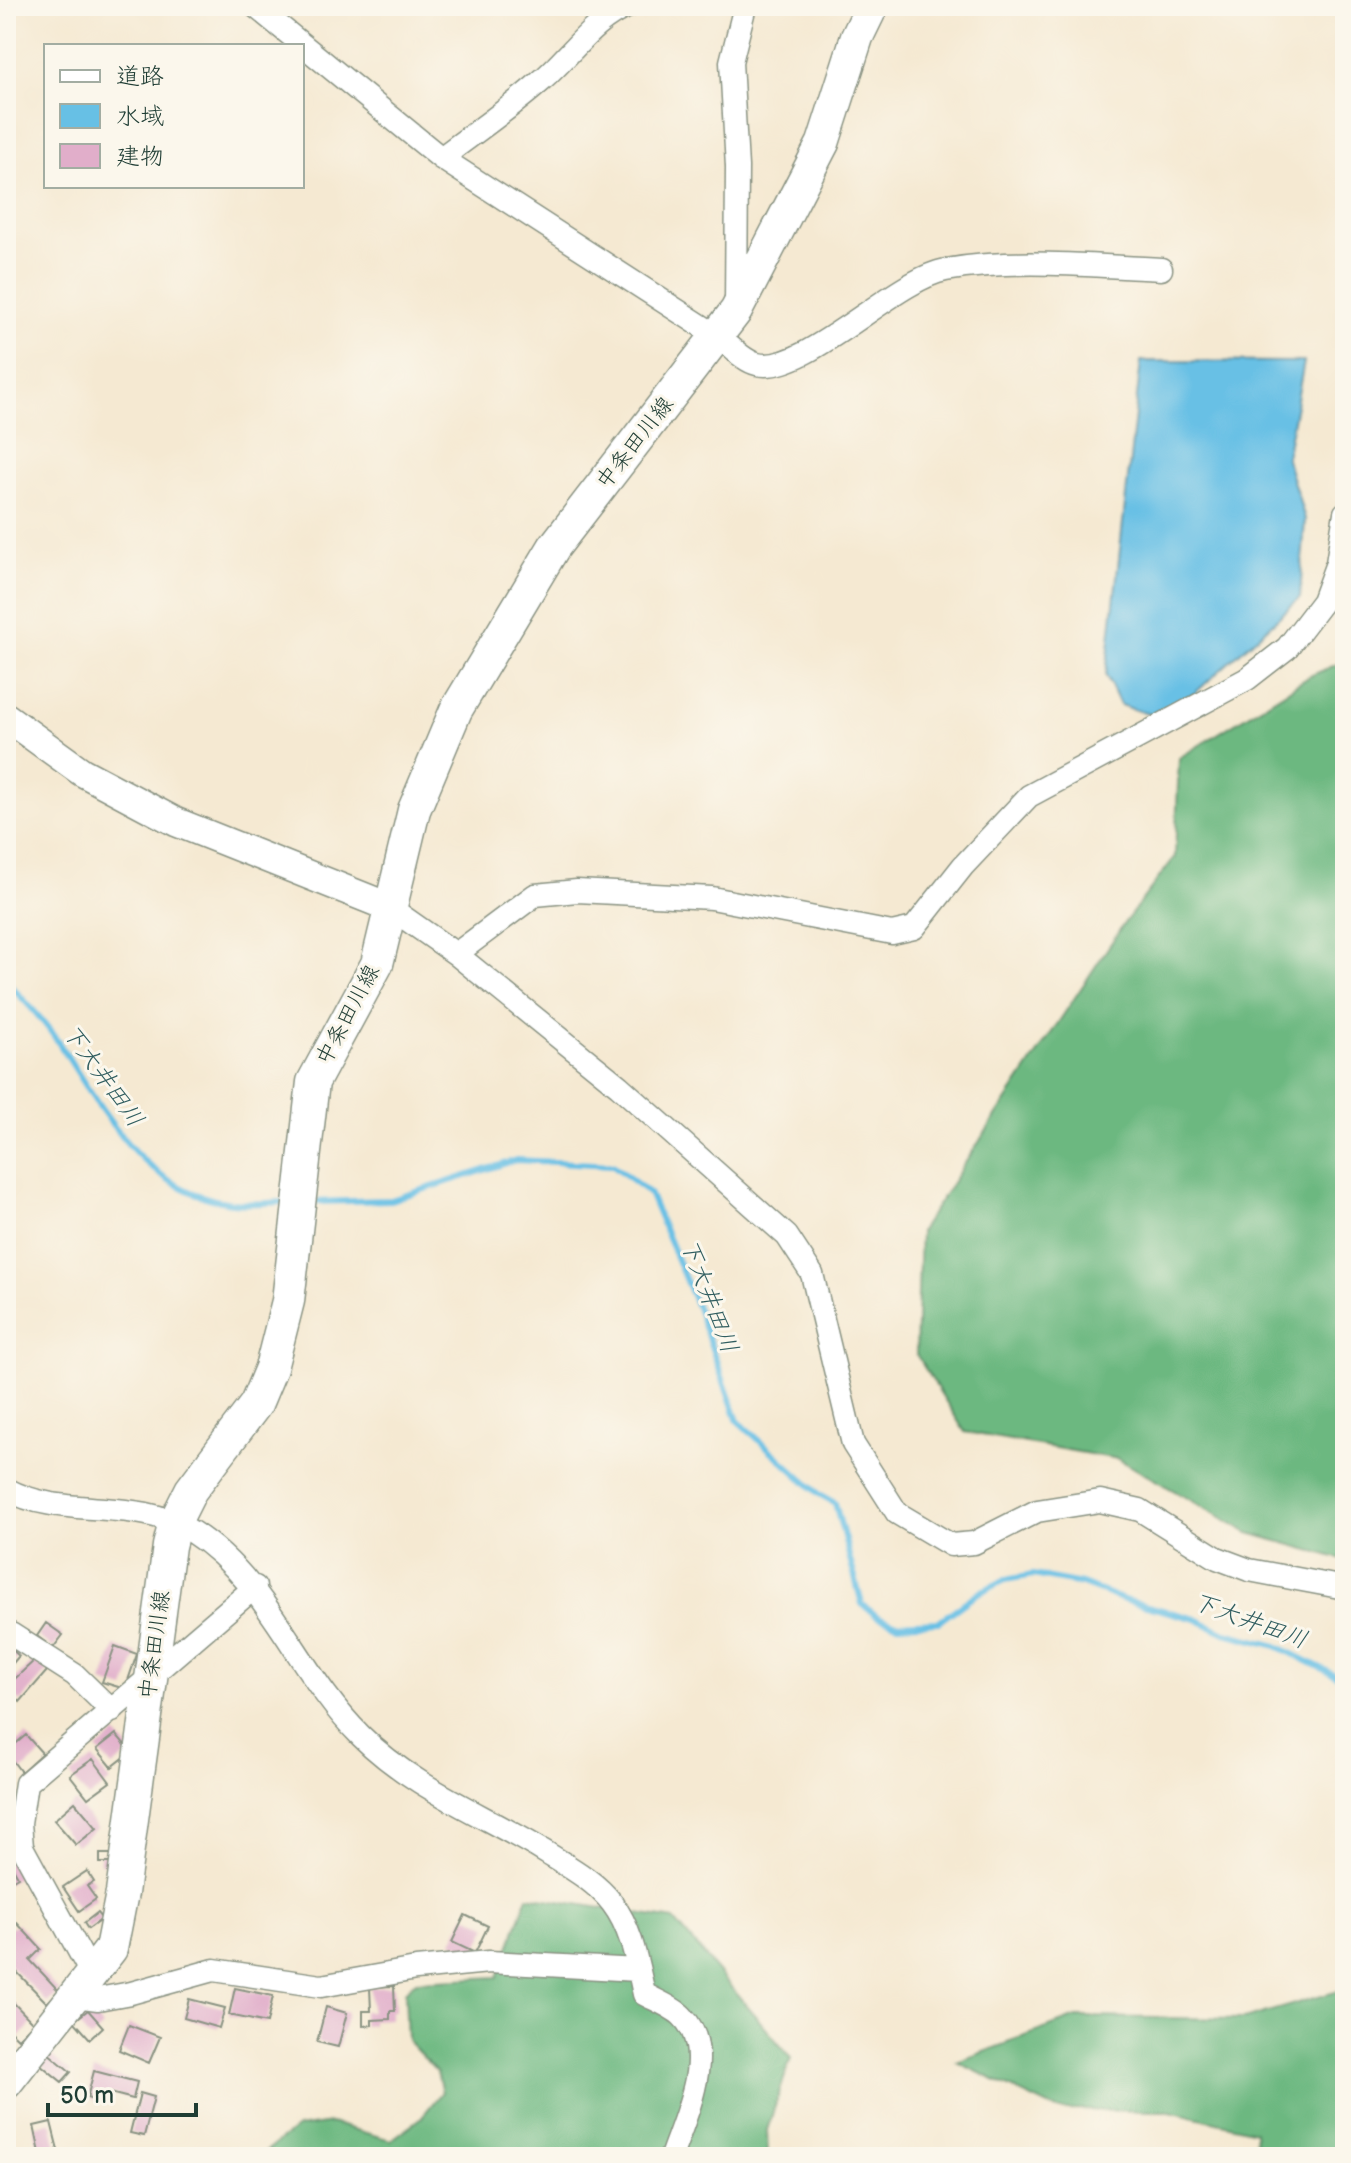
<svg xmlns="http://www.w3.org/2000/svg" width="1351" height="2163" font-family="'Balsamiq Sans','Klee One',sans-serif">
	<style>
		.forest { fill: #6cb880; stroke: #467a5a; stroke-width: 2 }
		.water { fill: #67c0e5; stroke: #437e8c; stroke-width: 2 }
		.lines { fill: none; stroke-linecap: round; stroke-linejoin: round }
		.stream { stroke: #67c0e5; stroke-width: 6 }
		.building { fill: #e1aeca }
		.minor-casing { stroke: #8a9383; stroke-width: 25 }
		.tertiary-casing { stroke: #8a9383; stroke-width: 31 }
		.secondary-casing { stroke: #8a9383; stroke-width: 35 }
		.minor { stroke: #fff; stroke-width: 22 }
		.tertiary { stroke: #fff; stroke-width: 28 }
		.secondary { stroke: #fff; stroke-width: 32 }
		.labels { text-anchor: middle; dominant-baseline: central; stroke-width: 6; stroke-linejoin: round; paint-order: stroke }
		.street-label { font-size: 22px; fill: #1f3d34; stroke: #fbf7ec }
		.water-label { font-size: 24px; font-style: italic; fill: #315e60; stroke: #fbf7ec }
	</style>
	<rect width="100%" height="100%" fill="#fbf7ec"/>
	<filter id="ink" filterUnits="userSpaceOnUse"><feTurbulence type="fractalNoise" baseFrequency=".0125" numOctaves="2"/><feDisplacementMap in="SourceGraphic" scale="16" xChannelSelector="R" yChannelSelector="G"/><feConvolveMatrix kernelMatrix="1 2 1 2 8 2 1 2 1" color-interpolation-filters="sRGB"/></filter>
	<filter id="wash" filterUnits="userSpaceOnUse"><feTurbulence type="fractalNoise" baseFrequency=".006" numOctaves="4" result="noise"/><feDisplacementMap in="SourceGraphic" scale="32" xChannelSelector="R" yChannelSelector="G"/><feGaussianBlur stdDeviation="1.8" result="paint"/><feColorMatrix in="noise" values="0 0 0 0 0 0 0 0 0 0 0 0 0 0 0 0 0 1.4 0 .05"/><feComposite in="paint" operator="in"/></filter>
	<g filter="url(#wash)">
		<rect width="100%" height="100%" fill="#f5e9d2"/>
		<path class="forest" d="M 1345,661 L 1345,1560 L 1249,1533 L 1118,1459 L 965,1432 L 916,1354 L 920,1231 L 1125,922 L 1175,857 L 1179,758 L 1312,675 Z
			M 528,1896 L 674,1920 L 791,2058 L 767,2130 L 768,2157 L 258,2157 L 297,2128 L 331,2123 L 391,2140 L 421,2118 L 442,2092 L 437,2072 L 407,2040 L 405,1992 L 416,1981 L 498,1977 Z
			M 1345,1989 L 1345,2157 L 1257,2157 L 1255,2131 L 1170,2111 L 1057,2110 L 957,2062 L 1076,2017 L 1244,2019 Z"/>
		<path class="water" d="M 1141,361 L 1304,362 L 1286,458 L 1305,519 L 1300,598 L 1194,694 L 1151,715 L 1120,705 L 1106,675 Z"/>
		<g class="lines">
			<path class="stream" d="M 6,981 C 24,1000 43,1019 58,1042 C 101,1107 140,1189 226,1202 C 245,1206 268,1202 288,1202
				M 311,1202 L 391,1200 L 516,1160 L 613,1165 L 649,1193 L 697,1307 L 738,1421 L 819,1494 L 835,1503 L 862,1604 L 878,1617 L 898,1624 L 938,1622 L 978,1593 L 1005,1580 L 1033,1575 L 1082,1584 L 1124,1600 L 1196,1619 L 1225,1633 L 1277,1646 L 1345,1680"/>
		</g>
		<g id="blocks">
			<path class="building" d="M 46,1623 L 63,1635 L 53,1648 L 37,1636 Z
				M 6,1644 L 19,1656 L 6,1671 Z
				M 115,1646 L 137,1654 L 125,1689 L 102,1682 Z
				M 36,1659 L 47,1671 L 20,1702 L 6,1687 Z
				M 116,1734 L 131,1752 L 112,1767 L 97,1749 Z
				M 26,1735 L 42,1753 L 21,1772 L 6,1752 Z
				M 93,1759 L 110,1782 L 88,1798 L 70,1775 Z
				M 75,1802 L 97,1828 L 76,1845 L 54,1820 Z
				M 100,1854 L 118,1854 L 118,1863 L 100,1863 Z
				M 6,1855 L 18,1877 L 6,1884 Z
				M 87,1871 L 94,1882 L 87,1886 L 96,1899 L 79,1911 L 63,1887 Z
				M 97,1913 L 102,1919 L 88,1929 L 84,1923 Z
				M 465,1915 L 488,1926 L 475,1953 L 452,1942 Z
				M 17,1923 L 41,1949 L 30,1960 L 59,1991 L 47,2003 L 6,1961 L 6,1933 Z
				M 394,1986 L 395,2011 L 390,2011 L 390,2019 L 372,2020 L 372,2025 L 363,2026 L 363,2011 L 371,2011 L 370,1987 Z
				M 235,1988 L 273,1996 L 267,2023 L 229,2015 Z
				M 6,1995 L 33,2023 L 18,2038 L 6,2027 Z
				M 189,1999 L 225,2008 L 219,2028 L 184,2018 Z
				M 326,2007 L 347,2013 L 338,2047 L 317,2042 Z
				M 88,2010 L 103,2027 L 90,2039 L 74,2021 Z
				M 129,2025 L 160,2037 L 149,2063 L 119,2050 Z
				M 48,2053 L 71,2072 L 62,2082 L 40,2064 Z
				M 94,2071 L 137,2082 L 133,2099 L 110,2093 L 107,2104 L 87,2098 Z
				M 140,2093 L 154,2097 L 144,2136 L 130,2133 Z
				M 51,2122 L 59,2154 L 41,2157 L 34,2126 Z"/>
		</g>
	</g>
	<g filter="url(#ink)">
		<use href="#blocks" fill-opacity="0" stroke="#8a9383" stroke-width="2"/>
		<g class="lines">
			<defs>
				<path id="minor" d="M 255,6 L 441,158 L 717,336 C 729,344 743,361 757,364 C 804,376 894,279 946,270 C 1017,258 1090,266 1161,269
					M 441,158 C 474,133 509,109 540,82 C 570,57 592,20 629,6
					M 736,307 L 737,167 L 731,62 L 745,6
					M 389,907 L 456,954 L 619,1086 L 787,1236 L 812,1274 L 853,1444 L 897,1513 L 951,1545 L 974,1543 L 1037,1511 L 1100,1501 L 1140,1510 L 1217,1558 L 1249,1570 L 1345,1588
					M 456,954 L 535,895 L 577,891 L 712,898 L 892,933 L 914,928 L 963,866 L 1029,796 L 1247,679 L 1287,648 L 1323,601 L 1337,563 L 1345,513
					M 6,1489 C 64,1521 136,1495 192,1532 C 270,1582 297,1673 361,1736 C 413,1788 483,1814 545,1852 C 569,1867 594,1880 612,1903 C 632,1929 637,1963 644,1994 C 655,2000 673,2007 682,2016 C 718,2051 684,2118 671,2157
					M 11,1634 L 75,1675 L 112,1711
					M 92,1975 L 22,1847 L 20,1823 L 26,1783 L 255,1587
					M 75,1996 L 98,1999 L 131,1993 L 214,1970 L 321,1986 L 416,1969 L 489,1962 L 638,1970"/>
				<path id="tertiary" d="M 6,717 L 82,772 L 176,822 L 389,907"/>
				<path id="secondary" d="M 6,2083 L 111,1949 L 122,1893 L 169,1546 L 175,1522 L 191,1490 L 256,1404 L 271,1368 L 288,1301 L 313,1082 L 377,964 L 414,810 L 456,710 L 554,547 L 736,311 L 823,143 L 857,37 L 872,6"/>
			</defs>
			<use href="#minor" class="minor-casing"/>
			<use href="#tertiary" class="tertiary-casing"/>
			<use href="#secondary" class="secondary-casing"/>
			<use href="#minor" class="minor"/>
			<use href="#tertiary" class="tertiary"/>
			<use href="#secondary" class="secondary"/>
		</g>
	</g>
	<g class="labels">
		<g class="street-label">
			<text transform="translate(635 443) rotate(-52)">中条田川線</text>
			<text transform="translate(348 1015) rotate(-62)">中条田川線</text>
			<text transform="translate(155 1645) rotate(-82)">中条田川線</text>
		</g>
		<g class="water-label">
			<text transform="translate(103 1076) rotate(54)">下大井田川</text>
			<text transform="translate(709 1296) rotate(69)">下大井田川</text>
			<text transform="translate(1250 1621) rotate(20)">下大井田川</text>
		</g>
	</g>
	<rect width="1351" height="2163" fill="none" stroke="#fbf7ec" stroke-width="32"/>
	<rect x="44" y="44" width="260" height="144" fill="#fbf7ec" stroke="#a3ada2" stroke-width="2"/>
	<rect x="60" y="70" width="40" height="12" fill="#ffffff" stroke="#a3ada2" stroke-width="2"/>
	<text x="116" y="84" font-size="24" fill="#1f3d34">道路</text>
	<rect x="60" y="104" width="40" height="24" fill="#67c0e5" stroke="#a3ada2" stroke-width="2"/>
	<text x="116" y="124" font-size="24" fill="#1f3d34">水域</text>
	<rect x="60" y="144" width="40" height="24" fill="#e1aeca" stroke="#a3ada2" stroke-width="2"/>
	<text x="116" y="164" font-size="24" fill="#1f3d34">建物</text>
	<path d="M48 2103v12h148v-12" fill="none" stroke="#1f3d34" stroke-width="4"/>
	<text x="60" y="2103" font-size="24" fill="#1f3d34" stroke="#fbf7ec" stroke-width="6" paint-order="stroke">50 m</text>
</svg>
